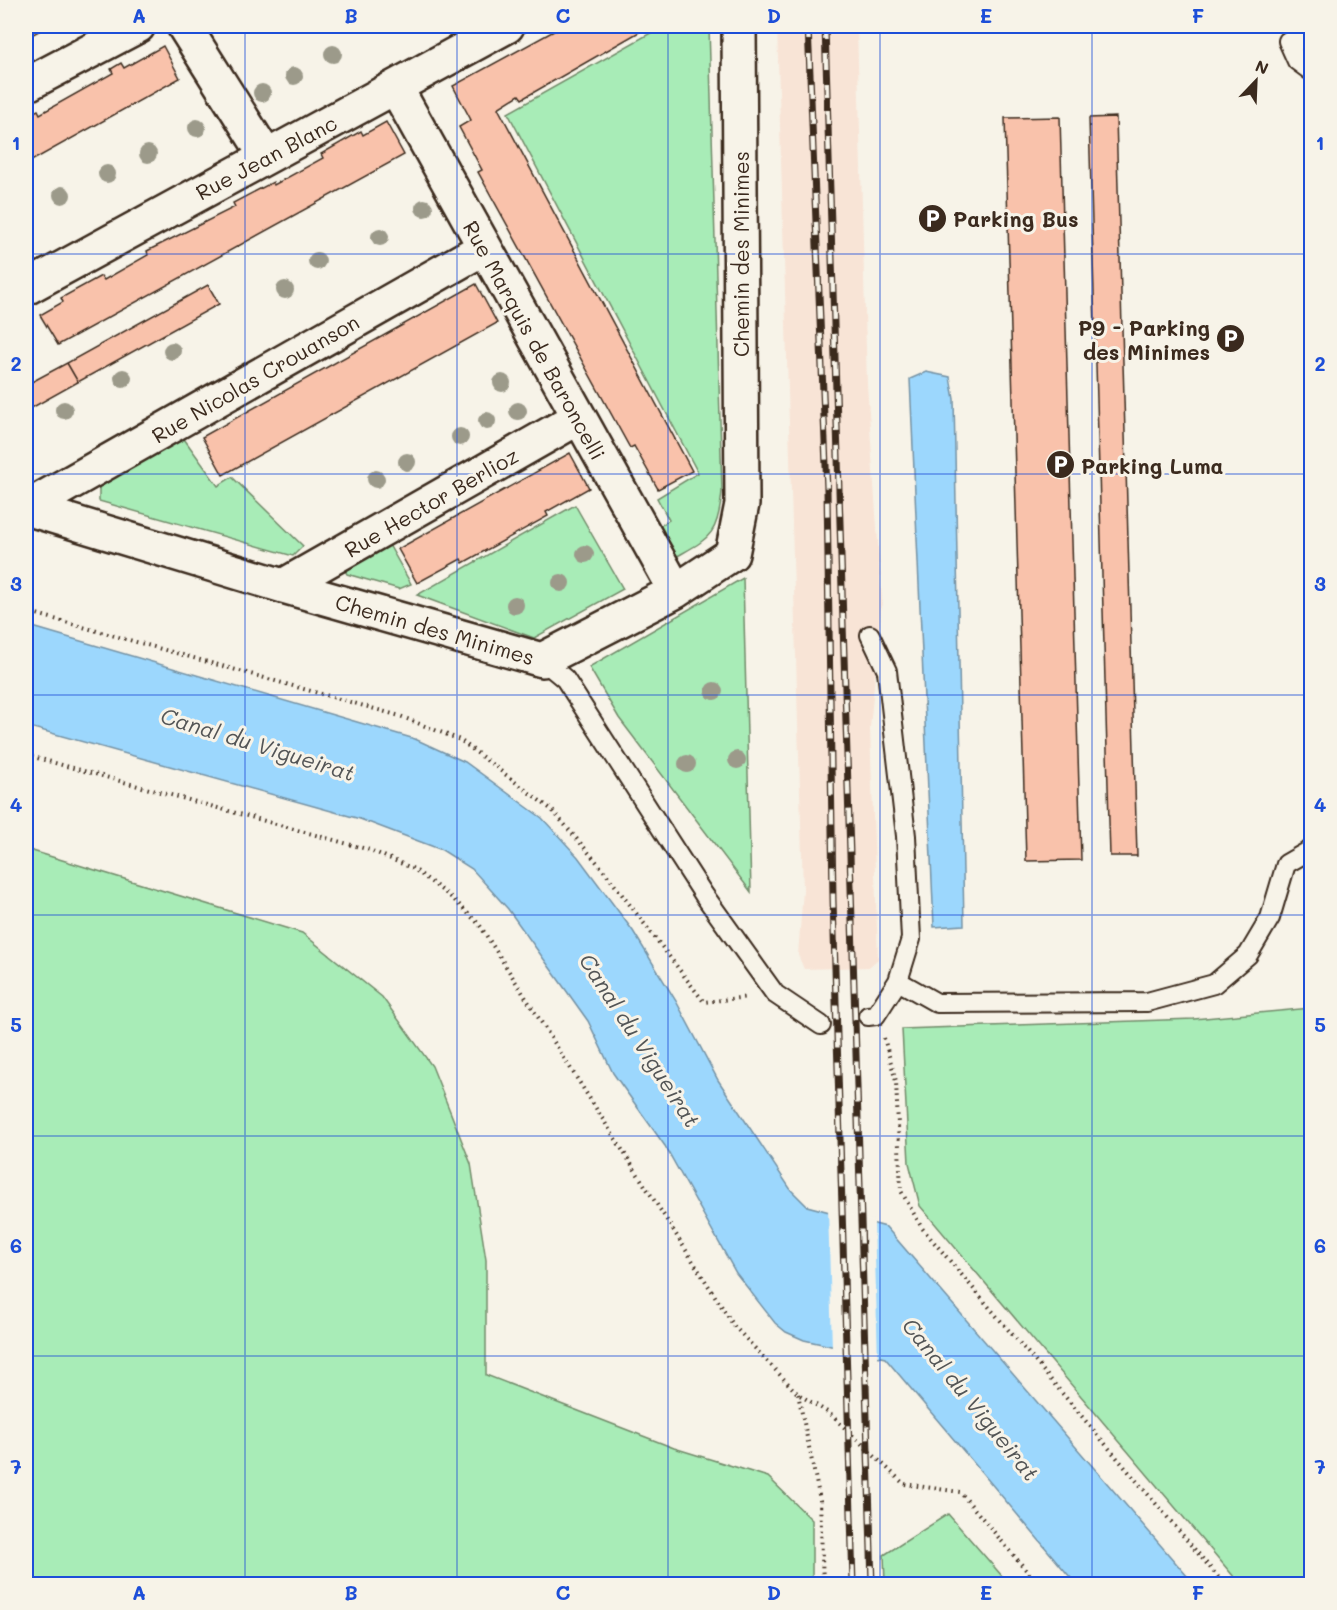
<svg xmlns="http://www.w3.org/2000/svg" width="1337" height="1610" font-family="Mali,sans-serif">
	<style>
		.built { fill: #f8e4d6 }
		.green { fill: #a8ecb7; stroke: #728b6a; stroke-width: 1.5 }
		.water { fill: #9cd7fd; stroke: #7592a4; stroke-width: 1.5 }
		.pier { fill: #f7f3e8 }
		.building { fill: #f9c2ab; stroke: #3b2a1e; stroke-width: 1.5 }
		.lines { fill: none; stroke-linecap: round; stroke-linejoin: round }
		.service-casing { stroke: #3b2a1e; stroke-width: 22 }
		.minor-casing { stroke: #3b2a1e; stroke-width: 38 }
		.path { stroke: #3b2a1e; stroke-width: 4; stroke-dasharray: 1.5 4.5; stroke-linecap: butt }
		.service { stroke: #f7f3e8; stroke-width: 18 }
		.minor { stroke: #f7f3e8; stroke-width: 33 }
		.rail-casing { stroke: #3b2a1e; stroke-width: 7 }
		.rail { stroke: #f7f3e8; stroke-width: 4.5; stroke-dasharray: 14; stroke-linecap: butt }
		.tree { fill: #9c9a8a }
		.grid { fill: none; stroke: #1d4ed8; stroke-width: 1.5; stroke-opacity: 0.55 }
		.labels { text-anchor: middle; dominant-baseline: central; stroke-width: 6; stroke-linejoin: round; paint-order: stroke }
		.street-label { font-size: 21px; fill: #3b2a1e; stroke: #f7f3e8 }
		.poi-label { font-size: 21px; font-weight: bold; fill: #3b2a1e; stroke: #f7f3e8; text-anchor: start }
		.water-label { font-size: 22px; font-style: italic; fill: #535556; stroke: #f7f3e8 }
		.neatline { fill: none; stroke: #1d4ed8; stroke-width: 2 }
		.grid-label { font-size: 20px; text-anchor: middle; font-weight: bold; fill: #1d4ed8 }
	</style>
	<rect width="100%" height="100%" fill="#f7f3e8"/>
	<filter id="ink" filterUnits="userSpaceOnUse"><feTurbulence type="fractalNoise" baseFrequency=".0167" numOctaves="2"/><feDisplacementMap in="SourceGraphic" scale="12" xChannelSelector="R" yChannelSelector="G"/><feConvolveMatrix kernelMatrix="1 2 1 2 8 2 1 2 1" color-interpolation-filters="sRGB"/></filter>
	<g filter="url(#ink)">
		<path class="built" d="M 777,26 L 857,26 L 867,384 L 882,600 L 870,728 L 878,959 L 869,967 L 804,969 L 798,955 L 803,890 Z"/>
		<path class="green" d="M 663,26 L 709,26 L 722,491 C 718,539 708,538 669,561 L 654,530 L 669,520 L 657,498 L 698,473 L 508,113 Z
			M 182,436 L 218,486 L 232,477 L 303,546 L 293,556 L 99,501 L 99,479 Z
			M 575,505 L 623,589 L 534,638 L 417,595 Z
			M 388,543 L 411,584 L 399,589 L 347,574 L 343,567 Z
			M 743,578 L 751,892 L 619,718 L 589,667 Z
			M 26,849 L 302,933 L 382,997 L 432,1066 L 471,1164 L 486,1260 L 486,1375 L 674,1448 L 768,1477 L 812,1520 L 812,1584 L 26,1584 Z
			M 1311,1008 L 1311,1584 L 1240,1584 L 920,1206 L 909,1163 L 902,1029 L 1194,1019 Z
			M 948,1514 L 1009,1584 L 885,1584 L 884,1555 Z"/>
		<path class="water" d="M 926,372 L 950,377 L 954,399 L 964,925 L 934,927 L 910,379 Z
			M 26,625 L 415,739 L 465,762 L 542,818 L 578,857 L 633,931 L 676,1001 L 718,1080 L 791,1190 L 807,1206 L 886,1227 L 1194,1584 L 1076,1584 L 885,1358 L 804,1340 L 786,1332 L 775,1323 L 736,1273 L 665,1146 L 613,1073 L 588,1021 L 508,909 L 472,869 L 442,850 L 360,819 L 26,726 Z"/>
		<path class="pier" d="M 828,1208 L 874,1221 L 878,1360 L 832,1348 Z"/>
		<path class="building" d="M 26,26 L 37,26 L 39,31 L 26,38 Z
			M 563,26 L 638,26 L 641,31 L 522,99 L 519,95 L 498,108 L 692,471 L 658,489 L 634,446 L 630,448 L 478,172 L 482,170 L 459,127 L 471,120 L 453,86 Z
			M 163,46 L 180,78 L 26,164 L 26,122 L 28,121 L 26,116 L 38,110 L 40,114 L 113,73 L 111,69 L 121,63 L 124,68 Z
			M 1060,117 L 1081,860 L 1026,861 L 1005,118 Z
			M 1116,117 L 1137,856 L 1110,856 L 1089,118 Z
			M 386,122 L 404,155 L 58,345 L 40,315 L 63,302 L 61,298 L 101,276 L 104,280 L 148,255 L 147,251 L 235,207 L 233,203 L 273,182 L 274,185 L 323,158 L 321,154 L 361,131 L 363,135 Z
			M 476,284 L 497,323 L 223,475 L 202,437 Z
			M 208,285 L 219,304 L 78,382 L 67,363 Z
			M 67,363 L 78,382 L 26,411 L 26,385 Z
			M 570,453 L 589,488 L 546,512 L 548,516 L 463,563 L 461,559 L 417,583 L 398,549 Z"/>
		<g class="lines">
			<defs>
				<path id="service" d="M 1288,41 L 1297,61 L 1312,72
					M 1288,41 L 1312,39
					M 542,660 L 565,679 L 704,895 L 775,994 L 821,1025
					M 898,981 L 937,1003 L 1147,1002 L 1214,984 L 1248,955 L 1270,918 L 1286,864 L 1312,849
					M 868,1016 L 876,1015 L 898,981 L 911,939 L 906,836 L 887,671 L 870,635"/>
				<path id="minor" d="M 184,26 L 266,156
					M 26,85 L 138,26
					M 396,88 L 676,591
					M 26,288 L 507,26
					M 26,508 L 283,586 L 542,660 L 676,591 L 732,554 L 742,504 L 739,26
					M 26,508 L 484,248
					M 283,586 L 578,418"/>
			</defs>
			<use href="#service" class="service-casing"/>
			<use href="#minor" class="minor-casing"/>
			<path class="path" d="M 26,611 L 400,716 L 460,740 L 552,810 L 601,867 L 704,1002 L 748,997
				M 26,755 L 370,850 L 414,869 L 452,898 L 479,924 L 734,1326 L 798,1394 L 829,1413 L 904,1484 L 960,1492 L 1038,1584
				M 884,1038 L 896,1081 L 901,1191 L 922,1228 L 1224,1584
				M 798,1394 L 820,1500 L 823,1584"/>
			<use href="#service" class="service"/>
			<use href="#minor" class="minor"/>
			<defs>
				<path id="rail" d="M 808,26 L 827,490 L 833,899 L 853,1584
					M 825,26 L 872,1584"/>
			</defs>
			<use href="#rail" class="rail-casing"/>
			<use href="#rail" class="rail"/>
		</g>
		<g class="tree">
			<circle cx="333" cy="54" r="9"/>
			<circle cx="294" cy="76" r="9"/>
			<circle cx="262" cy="93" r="9"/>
			<circle cx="197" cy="128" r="9"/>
			<circle cx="148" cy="154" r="9"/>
			<circle cx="107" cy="174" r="9"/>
			<circle cx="62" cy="195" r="9"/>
			<circle cx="424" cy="208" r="9"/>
			<circle cx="380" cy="237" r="9"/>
			<circle cx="317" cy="261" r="9"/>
			<circle cx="285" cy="290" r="9"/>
			<circle cx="172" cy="351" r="9"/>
			<circle cx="123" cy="378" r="9"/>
			<circle cx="502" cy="383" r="9"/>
			<circle cx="64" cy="410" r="9"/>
			<circle cx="518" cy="411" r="9"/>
			<circle cx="487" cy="421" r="9"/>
			<circle cx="460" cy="437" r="9"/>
			<circle cx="407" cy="462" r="9"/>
			<circle cx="376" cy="479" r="9"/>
			<circle cx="585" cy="554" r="9"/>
			<circle cx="561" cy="583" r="9"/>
			<circle cx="515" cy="605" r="9"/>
			<circle cx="714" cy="691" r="9"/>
			<circle cx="737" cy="760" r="9"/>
			<circle cx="687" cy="764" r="9"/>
		</g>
	</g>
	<path class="grid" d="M 245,26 L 245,1584M 457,26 L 457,1584M 668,26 L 668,1584M 880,26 L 880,1584M 1092,26 L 1092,1584M 26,254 L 1312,254M 26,474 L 1312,474M 26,695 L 1312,695M 26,915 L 1312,915M 26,1136 L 1312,1136M 26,1356 L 1312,1356"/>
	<defs>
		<symbol id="parking-disc" viewBox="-11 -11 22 22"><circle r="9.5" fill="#3b2a1e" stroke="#f7f3e8"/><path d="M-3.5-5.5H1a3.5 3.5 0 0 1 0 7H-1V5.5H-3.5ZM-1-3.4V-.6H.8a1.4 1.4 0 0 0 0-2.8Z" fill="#fff"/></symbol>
	</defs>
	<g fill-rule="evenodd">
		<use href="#parking-disc" x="916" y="202" width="33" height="33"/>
		<use href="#parking-disc" x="1214" y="322" width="33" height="33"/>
		<use href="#parking-disc" x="1044" y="448" width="33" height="33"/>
	</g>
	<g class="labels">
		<g class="street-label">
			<text transform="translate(266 157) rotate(-28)">Rue Jean Blanc</text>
			<text transform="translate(740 254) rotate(-90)">Chemin des Minimes</text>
			<text transform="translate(535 340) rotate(61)">Rue Marquis de Baroncelli</text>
			<text transform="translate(255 378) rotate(-30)">Rue Nicolas Crouanson</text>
			<text transform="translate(431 502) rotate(-30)">Rue Hector Berlioz</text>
			<text transform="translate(435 629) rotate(16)">Chemin des Minimes</text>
		</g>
		<g class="poi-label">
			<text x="953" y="218">Parking Bus</text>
			<text x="1210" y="327" text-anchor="end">P9 - Parking<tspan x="1210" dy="24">des Minimes</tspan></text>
			<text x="1081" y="465">Parking Luma</text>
		</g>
		<g class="water-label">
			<text transform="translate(258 744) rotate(17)">Canal du Vigueirat</text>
			<text transform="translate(640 1040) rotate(57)">Canal du Vigueirat</text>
			<text transform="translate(971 1399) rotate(51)">Canal du Vigueirat</text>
		</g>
	</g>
	<rect width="1337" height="1610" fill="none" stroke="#f7f3e8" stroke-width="66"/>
	<g transform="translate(1256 81) rotate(23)" stroke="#f7f3e8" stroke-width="4.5" paint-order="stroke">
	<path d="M0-4.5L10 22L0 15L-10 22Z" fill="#3b2a1e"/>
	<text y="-9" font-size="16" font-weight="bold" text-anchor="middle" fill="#3b2a1e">N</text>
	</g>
	<rect x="33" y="33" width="1271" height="1544" class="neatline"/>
	<g class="grid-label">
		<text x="139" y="23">A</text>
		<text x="351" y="23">B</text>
		<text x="563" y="23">C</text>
		<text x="774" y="23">D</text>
		<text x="986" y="23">E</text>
		<text x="1198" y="23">F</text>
		<text x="16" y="150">1</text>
		<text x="1320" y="150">1</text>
		<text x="16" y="371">2</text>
		<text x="1320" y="371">2</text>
		<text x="16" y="591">3</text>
		<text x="1320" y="591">3</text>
		<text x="16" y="812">4</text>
		<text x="1320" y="812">4</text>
		<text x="16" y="1032">5</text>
		<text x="1320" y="1032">5</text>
		<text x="16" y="1253">6</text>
		<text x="1320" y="1253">6</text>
		<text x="16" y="1474">7</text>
		<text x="1320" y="1474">7</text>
		<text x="139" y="1600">A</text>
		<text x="351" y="1600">B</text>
		<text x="563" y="1600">C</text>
		<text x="774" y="1600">D</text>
		<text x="986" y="1600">E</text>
		<text x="1198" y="1600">F</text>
	</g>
</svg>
